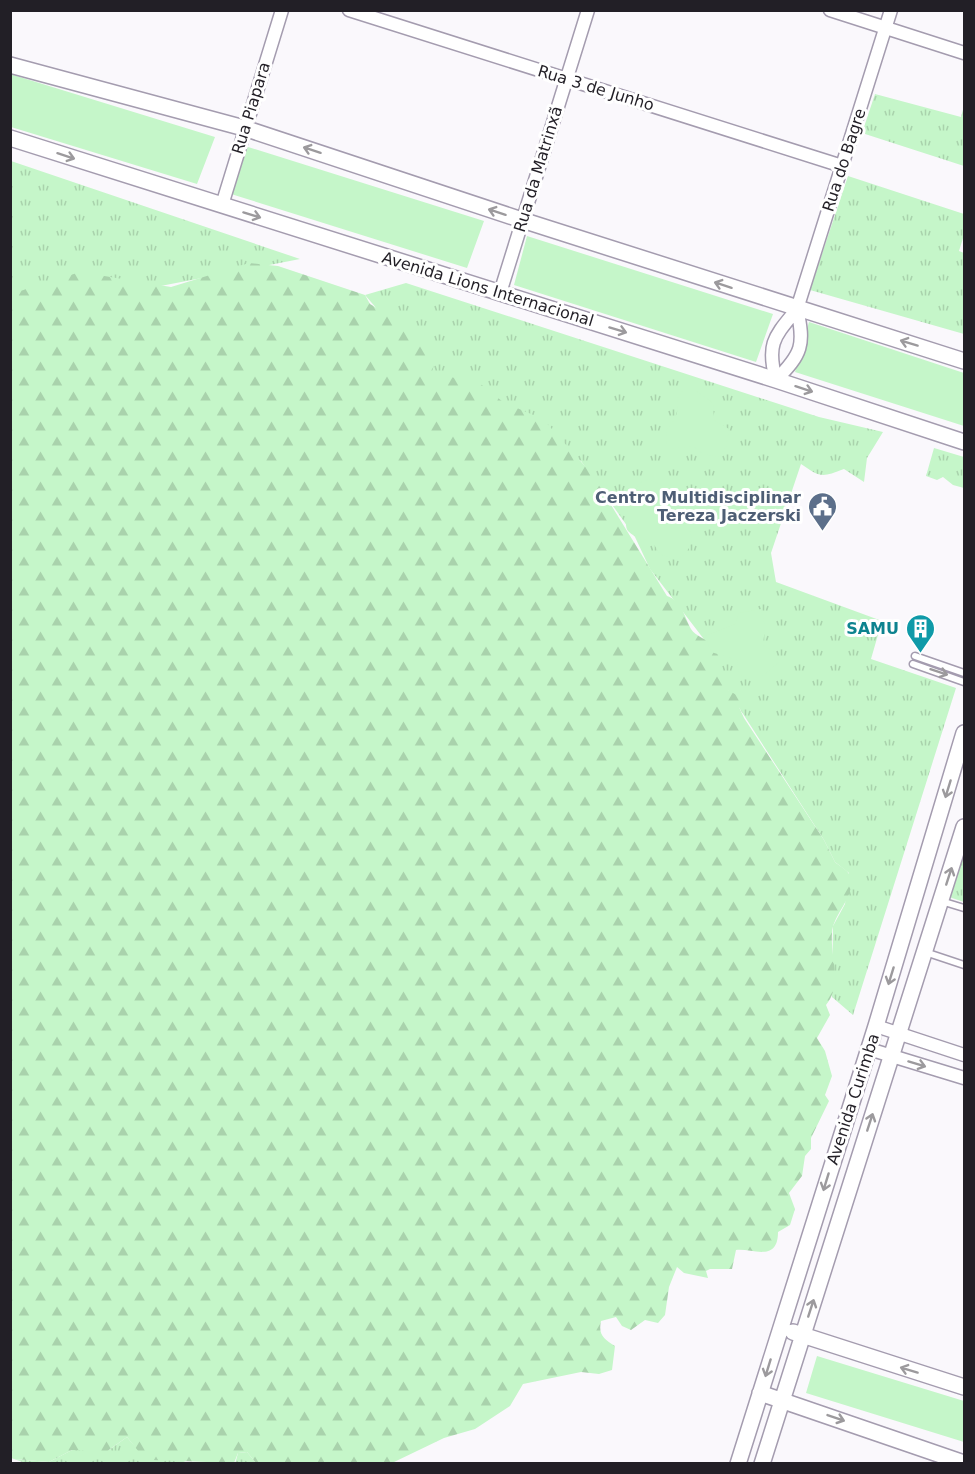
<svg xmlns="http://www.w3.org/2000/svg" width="975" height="1474" font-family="'DejaVu Sans',sans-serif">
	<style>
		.grass { fill: url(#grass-tufts) }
		.forest { fill: url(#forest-firs) }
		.park { fill: #c5f6c9 }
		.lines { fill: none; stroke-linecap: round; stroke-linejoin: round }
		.service-casing { stroke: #a49caf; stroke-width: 9 }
		.minor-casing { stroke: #a49caf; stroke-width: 15 }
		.tertiary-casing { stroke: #a49caf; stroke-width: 18 }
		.service { stroke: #fff; stroke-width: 6 }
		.minor { stroke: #fff; stroke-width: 12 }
		.tertiary { stroke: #fff; stroke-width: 15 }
		.oneway { stroke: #9c9a9d }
		.labels { text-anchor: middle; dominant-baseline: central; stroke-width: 6; stroke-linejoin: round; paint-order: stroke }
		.street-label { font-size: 16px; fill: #221f26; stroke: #fff }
		.service-label { font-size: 16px; font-weight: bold; fill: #4e5e75; stroke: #fff; text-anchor: end }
		.culture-label { font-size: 16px; font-weight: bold; fill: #0d838f; stroke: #fff; text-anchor: end }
	</style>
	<defs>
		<pattern id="grass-tufts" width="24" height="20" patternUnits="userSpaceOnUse" patternTransform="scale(1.5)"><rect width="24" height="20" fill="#c5f6c9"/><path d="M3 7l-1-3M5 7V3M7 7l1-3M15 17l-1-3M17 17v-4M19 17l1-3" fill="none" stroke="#a9d2ac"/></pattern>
		<pattern id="forest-firs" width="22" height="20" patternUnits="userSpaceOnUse" patternTransform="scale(1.5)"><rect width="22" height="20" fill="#c5f6c9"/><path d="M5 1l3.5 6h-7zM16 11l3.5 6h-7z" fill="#a9d2ac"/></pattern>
	</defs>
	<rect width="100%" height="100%" fill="#faf8fc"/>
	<path class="grass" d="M 875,94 L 961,117 L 964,106 L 964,166 L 862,133 Z
		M 11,161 L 300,259 L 11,315 Z
		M 848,176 L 964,214 L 964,235 L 959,251 L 964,253 L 964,334 L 810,290 Z
		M 406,283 L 819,417 L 883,432 L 867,458 L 864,482 L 844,469 C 821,478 820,477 801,464 L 771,553 L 776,582 L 882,621 L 871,659 L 956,688 L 853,1015 L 832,997 L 833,926 L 845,904 L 849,873 L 835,862 L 824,840 L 729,692 L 703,638 L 650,569 L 635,537 L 581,461 L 431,372 L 365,295 Z
		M 934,448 L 964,457 L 964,488 L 953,485 L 943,477 L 937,480 L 926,476 Z
		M 964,851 L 964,902 L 949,897 Z
		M 127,1437 C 156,1473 158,1450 189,1463 L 28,1464 L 14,1459 L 49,1462 L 72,1450 L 109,1450 Z
		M 247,1452 L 256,1463 L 235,1464 L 238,1453 Z"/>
	<path class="forest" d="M 249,263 L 278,266 L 365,295 L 370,304 L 402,323 L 407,331 L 420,340 L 436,357 L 432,372 L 482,385 L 503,402 L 543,419 L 592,474 L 667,596 C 682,601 684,616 691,629 C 695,636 708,639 713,647 C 723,660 723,676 729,691 L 741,697 L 739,707 L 744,718 L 824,840 L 835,862 C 843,869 853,871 851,886 C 849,903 833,916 832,933 C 830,956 843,985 826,1005 L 830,1015 L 817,1038 L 825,1051 L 832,1076 L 825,1095 L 829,1101 L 811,1138 L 811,1149 L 805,1156 L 802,1176 L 789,1193 L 795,1209 L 790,1225 L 778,1232 C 778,1263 752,1248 736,1250 L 732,1269 L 710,1269 L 706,1271 L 708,1278 L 684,1273 L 677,1267 L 669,1287 L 665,1315 L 658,1323 L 645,1320 L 631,1330 L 622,1326 L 616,1317 L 601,1321 C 598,1335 604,1339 615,1346 L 612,1370 L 599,1374 L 581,1372 L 523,1384 L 510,1406 L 475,1429 L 444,1438 L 392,1463 L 256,1463 L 247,1452 L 238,1453 L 234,1463 L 152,1460 L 139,1452 L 127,1437 L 106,1452 L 72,1450 L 49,1462 L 14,1459 L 11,1458 L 11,294 L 80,272 L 171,287 Z"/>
	<path class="park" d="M 10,74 L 215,137 L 197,184 L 11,127 Z
		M 245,146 L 484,221 L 467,268 L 231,194 Z
		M 527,236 L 773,314 L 756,362 L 514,285 Z
		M 809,322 L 964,373 L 964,426 L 795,372 Z
		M 683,390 L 695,390 L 713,403 L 714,420 L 729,429 L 726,447 L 719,457 L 703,454 L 693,446 L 670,449 L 666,445 L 667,429 C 676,420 679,412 677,399 Z
		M 648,479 L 662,486 C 670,509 714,537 676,560 L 660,554 L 653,543 C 645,537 635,539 628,531 C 621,522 633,488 640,483 C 641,482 647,480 648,479 Z
		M 761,609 L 765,627 L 763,645 L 773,651 L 779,662 L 764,675 L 752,681 L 739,674 L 737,660 L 711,652 L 705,636 L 735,624 L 739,613 Z
		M 817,1356 L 964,1401 L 964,1442 L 806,1393 Z"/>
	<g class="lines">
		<defs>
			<path id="service" d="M 915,656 L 964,673
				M 913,664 L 964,682
				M 941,901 L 964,908
				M 925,952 L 964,965"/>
			<path id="minor" d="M 349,10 L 842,166
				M 830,10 L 964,53
				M 222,205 L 282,10
				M 500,293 L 588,10
				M 797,309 C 805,345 802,354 776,380 C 766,343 775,336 797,309 L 891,10
				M 876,1026 L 964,1055
				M 869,1049 L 964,1078"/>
			<path id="tertiary" d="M 10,65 L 244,128 L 522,220 L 964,361
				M 10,138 L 776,380 L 964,442
				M 793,1332 L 964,1387
				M 760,1393 L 964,1463
				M 738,1464 L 876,1026 L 964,733
				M 762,1464 L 964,827"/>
		</defs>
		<use href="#service" class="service-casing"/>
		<use href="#minor" class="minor-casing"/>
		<use href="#tertiary" class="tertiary-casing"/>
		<use href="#service" class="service"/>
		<use href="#minor" class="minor"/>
		<use href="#tertiary" class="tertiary"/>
	</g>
	<defs><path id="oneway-shaft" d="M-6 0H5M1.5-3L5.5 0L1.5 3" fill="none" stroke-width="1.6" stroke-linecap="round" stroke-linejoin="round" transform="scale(1.5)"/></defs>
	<g class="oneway">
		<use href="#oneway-shaft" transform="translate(312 150) rotate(-162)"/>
		<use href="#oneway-shaft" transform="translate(66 156) rotate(18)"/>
		<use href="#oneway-shaft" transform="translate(497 212) rotate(-162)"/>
		<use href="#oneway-shaft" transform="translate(252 215) rotate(17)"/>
		<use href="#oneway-shaft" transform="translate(723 285) rotate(-162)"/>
		<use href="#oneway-shaft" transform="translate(618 330) rotate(17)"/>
		<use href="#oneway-shaft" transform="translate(909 343) rotate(-163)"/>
		<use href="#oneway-shaft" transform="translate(804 389) rotate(18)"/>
		<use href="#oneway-shaft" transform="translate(939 672) rotate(18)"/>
		<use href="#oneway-shaft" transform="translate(948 789) rotate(107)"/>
		<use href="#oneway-shaft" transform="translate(949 876) rotate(-72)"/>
		<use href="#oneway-shaft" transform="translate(891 976) rotate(107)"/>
		<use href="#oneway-shaft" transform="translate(917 1064) rotate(17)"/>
		<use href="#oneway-shaft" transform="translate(870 1122) rotate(-72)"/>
		<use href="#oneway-shaft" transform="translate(826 1182) rotate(107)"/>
		<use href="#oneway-shaft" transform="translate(811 1308) rotate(-72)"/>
		<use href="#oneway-shaft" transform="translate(768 1368) rotate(107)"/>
		<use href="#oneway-shaft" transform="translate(909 1370) rotate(-163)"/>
		<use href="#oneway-shaft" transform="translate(836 1418) rotate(19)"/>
	</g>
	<defs>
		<symbol id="civic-pin" viewBox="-11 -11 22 30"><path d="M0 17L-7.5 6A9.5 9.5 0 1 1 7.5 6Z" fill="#5c6f8a" stroke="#fff"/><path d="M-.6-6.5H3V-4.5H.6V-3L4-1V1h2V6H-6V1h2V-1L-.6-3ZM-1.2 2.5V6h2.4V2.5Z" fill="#fff"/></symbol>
		<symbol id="building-pin" viewBox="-11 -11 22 30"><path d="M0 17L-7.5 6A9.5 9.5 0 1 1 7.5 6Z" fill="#0f9aa8" stroke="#fff"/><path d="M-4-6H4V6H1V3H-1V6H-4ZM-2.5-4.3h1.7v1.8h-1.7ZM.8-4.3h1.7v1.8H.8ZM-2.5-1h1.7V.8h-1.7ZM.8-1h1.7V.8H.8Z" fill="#fff"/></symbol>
	</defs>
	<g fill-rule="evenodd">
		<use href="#civic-pin" x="806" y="490" width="33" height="45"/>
		<use href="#building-pin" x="904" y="612" width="33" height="45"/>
	</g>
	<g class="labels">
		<g class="street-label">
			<text transform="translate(596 88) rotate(17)">Rua 3 de Junho</text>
			<text transform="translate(251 108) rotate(-73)">Rua Piapara</text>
			<text transform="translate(844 160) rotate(-72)">Rua do Bagre</text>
			<text transform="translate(538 169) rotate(-73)">Rua da Matrinxã</text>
			<text transform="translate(488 289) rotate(17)">Avenida Lions Internacional</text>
			<text transform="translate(853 1099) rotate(-72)">Avenida Curimba</text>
		</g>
		<g class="service-label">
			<text x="801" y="497">Centro Multidisciplinar<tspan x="801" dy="18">Tereza Jaczerski</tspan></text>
		</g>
		<g class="culture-label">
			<text x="899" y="628">SAMU</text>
		</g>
	</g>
	<rect width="975" height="1474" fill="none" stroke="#221f26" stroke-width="24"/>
</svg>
